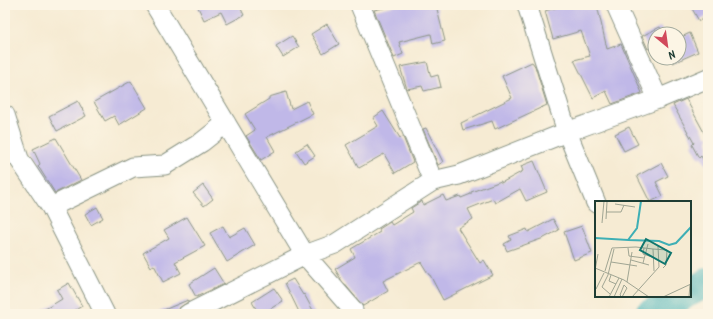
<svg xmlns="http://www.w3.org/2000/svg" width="713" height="319" font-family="Kalam,sans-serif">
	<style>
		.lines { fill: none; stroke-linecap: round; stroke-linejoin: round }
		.river { stroke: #3eafb5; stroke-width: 29 }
		.building { fill: #c0b8e8 }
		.minor-casing { stroke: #8a9484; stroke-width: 21 }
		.minor { stroke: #fff; stroke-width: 19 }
		.inset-river { fill: none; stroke: #3eafb5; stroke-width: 2 }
		.inset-road { fill: none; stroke: #a0a593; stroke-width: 1 }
		.view { fill: #0f766e; fill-opacity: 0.15; stroke: #0f766e; stroke-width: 2 }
		.inset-edge { fill: none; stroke: #1f3d34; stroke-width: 2 }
	</style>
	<rect width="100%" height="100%" fill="#fcf5e5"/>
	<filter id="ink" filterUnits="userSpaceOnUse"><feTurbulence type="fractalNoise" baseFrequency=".025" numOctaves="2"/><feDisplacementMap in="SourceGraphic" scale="8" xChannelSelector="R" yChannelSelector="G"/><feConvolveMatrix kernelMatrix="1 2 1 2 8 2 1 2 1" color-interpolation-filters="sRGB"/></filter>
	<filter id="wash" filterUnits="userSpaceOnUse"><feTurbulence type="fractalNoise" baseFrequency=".012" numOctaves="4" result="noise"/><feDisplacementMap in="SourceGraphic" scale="16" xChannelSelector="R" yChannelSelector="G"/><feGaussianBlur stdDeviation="0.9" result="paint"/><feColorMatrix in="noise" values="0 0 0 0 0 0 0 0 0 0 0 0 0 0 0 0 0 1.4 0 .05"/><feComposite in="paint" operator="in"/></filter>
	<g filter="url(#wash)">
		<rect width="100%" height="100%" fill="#f6ebd3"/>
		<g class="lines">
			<path class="river" d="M 690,292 L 708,282
				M 649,314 L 683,296"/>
		</g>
		<g id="blocks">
			<path class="building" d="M 197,5 L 239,5 L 244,15 L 227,24 L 221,12 L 204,20 Z
				M 397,5 L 436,5 L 445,41 L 433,44 L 431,34 L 399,42 L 403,54 L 394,58 L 374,10 Z
				M 565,5 L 597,5 L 607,49 L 621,44 L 642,93 L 612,104 L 606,91 L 593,98 L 574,60 L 590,56 L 581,31 L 553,39 L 545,11 Z
				M 690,5 L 705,5 L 708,10 L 708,16 L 699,21 Z
				M 327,24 L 339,44 L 323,54 L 311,34 Z
				M 660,27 L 664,34 L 655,34 L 655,45 L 648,49 L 642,36 Z
				M 690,33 L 698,52 L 673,63 L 670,58 L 679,58 L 679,38 Z
				M 292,36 L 299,47 L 283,57 L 276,46 Z
				M 427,62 L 431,77 L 438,75 L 441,87 L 424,91 L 422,86 L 407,89 L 400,67 Z
				M 532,62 L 535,66 L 547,105 L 495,129 L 492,121 L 463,130 L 461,123 L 512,98 L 502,76 Z
				M 131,81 L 147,108 L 119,125 L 114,116 L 105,121 L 94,102 Z
				M 286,92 L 291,109 L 307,101 L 313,114 L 267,137 L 275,151 L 261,160 L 246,136 L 255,130 L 245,114 L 269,99 L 269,97 Z
				M 686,99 L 706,136 L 708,136 L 708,168 L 701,156 L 699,158 L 692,145 L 694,143 L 673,105 Z
				M 78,101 L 86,116 L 57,131 L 49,116 Z
				M 383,111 L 400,138 L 403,137 L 413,162 L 395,173 L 384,154 L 359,168 L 346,145 L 378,126 L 373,118 Z
				M 629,127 L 638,144 L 624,151 L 615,134 Z
				M 426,128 L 443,162 L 438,165 L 423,129 Z
				M 56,138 L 81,180 L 55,193 L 38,166 L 40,164 L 33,149 Z
				M 307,144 L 315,156 L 304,163 L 296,151 Z
				M 534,161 L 547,192 L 526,201 L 520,189 L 495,203 L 493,199 L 468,209 L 473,219 L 458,228 L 480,263 L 484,260 L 493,275 L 443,300 L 430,275 L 429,275 L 421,262 L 383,281 L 388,291 L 363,306 L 342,281 L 335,269 L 355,257 L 351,249 L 380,232 L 379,229 L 390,222 L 392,225 L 413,212 L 411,208 L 422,201 L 423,205 L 443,195 L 446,201 L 460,196 L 461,198 L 471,194 L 471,192 L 501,181 L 501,183 L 523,171 L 521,166 Z
				M 661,163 L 668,176 L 656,182 L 663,196 L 650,202 L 637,176 Z
				M 203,185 L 213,199 L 204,206 L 193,193 Z
				M 97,207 L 103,218 L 91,225 L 85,214 Z
				M 187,217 L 205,246 L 175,262 L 181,273 L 163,282 L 154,265 L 151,267 L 143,253 L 169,238 L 164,230 Z
				M 553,219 L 559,230 L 544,238 L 507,251 L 504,244 L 511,240 L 509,236 L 527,229 L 528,232 Z
				M 223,226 L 229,237 L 245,228 L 255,245 L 227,262 L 210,233 Z
				M 582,226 L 592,253 L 574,260 L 564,232 Z
				M 214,268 L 224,284 L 196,297 L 189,284 Z
				M 293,279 L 303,295 L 304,294 L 315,314 L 300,314 L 285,283 Z
				M 69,283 L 82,306 L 69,314 L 37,314 L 62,299 L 57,290 Z
				M 274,288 L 283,301 L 262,314 L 259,314 L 252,302 Z
				M 188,300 L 188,302 L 179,308 L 177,314 L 154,314 Z"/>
		</g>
	</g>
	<g filter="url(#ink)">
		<use href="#blocks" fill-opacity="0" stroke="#8a9484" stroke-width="1"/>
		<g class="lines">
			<defs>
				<path id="minor" d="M 155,5 L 305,255 L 353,310
					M 360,5 L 433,181 L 459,175 L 567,132 L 658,99 L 708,78
					M 527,5 L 567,132 L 596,203
					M 616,5 L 658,99
					M 5,115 L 19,159 L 51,207 L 105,314
					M 51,207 L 133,167 L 165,165 L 202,142 L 226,123
					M 188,314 L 305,255 L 335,244 L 433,181"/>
			</defs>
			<use href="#minor" class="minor-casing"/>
			<use href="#minor" class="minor"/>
		</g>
	</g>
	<g transform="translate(595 201)">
		<rect width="96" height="96" fill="#f6ebd3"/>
		<path class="inset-river" d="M 0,37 L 33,39 L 42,27 L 46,0M 33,39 L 64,40 L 74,44 L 81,42 L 96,26"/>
		<path class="inset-road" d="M 20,3 L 40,6M 11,11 L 26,11 L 29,4M 11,18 L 12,1M 7,22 L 9,0M 33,47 L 34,55 L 49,57M 49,47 L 48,53 L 57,56M 58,48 L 72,49 L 71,64 L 68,67M 36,59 L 54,64M 16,61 L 42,65M 48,62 L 53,43M 0,67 L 29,79 L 54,96M 0,69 L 3,53M 10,70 L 17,47 L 41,46 L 58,48 L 59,70M 16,74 L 14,80 L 21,83M 32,81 L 37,51M 1,88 L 9,72M 15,93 L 7,86 L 13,74 L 19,48M 14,96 L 24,77M 19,96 L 27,78M 27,96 L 25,94 L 29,84 L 32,87 L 27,96M 37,96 L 64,66 L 63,45M 68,96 L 96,83M 94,96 L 95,83"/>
		<path class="view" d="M 51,38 L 76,52 L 70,63 L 45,49 Z"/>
		<rect width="96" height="96" class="inset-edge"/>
	</g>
	<rect width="713" height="319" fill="none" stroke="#fcf5e5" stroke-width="20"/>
	<g transform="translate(667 46) rotate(151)"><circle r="19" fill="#fcf5e5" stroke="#a4ab9e"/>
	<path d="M0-3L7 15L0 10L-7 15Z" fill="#d1495b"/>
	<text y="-6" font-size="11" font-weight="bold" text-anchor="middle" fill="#1f3d34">N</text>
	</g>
</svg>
